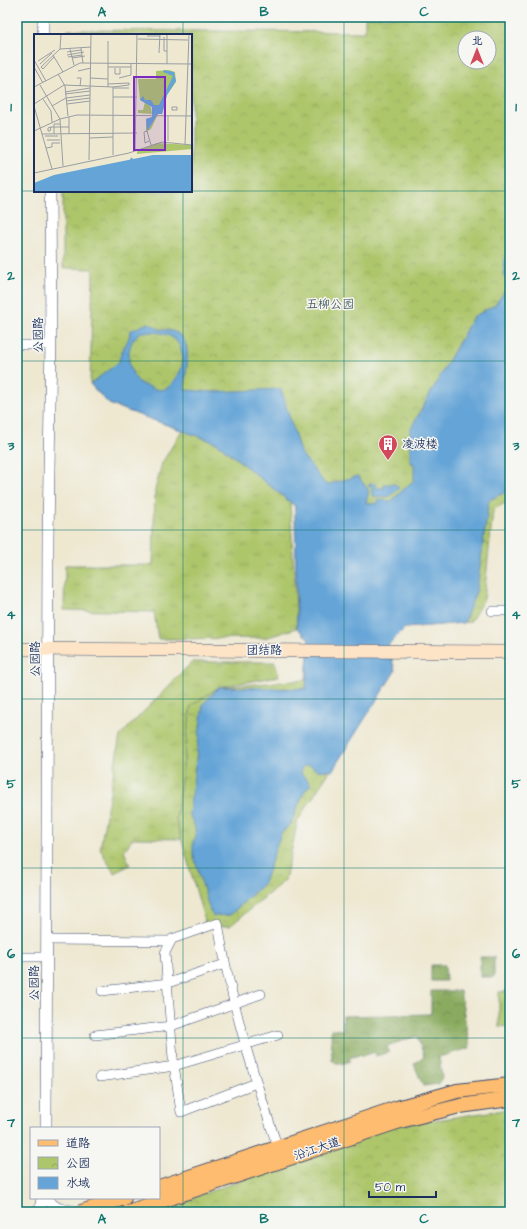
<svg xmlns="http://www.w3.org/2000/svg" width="527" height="1229" font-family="'Architects Daughter','LXGW WenKai TC',sans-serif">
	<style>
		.grass { fill: url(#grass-tufts); stroke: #647a64 }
		.forest { fill: url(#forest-crowns); stroke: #526d5e }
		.park { fill: url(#park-crowns); stroke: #647a64; fill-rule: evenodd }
		.pitch { fill: #adc66b; stroke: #647a64 }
		.water { fill: #65a4d7; stroke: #406a9a; fill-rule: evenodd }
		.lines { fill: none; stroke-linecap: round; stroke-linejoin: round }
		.minor-casing { stroke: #3b4b6f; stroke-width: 10 }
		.tertiary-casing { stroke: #3b4b6f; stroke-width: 12 }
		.secondary-casing { stroke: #3b4b6f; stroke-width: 14 }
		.primary-casing { stroke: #3b4b6f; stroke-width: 16 }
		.minor { stroke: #fff; stroke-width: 9 }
		.tertiary { stroke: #fff; stroke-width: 11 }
		.secondary { stroke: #fee4c6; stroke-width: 13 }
		.primary { stroke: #fdbc70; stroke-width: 14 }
		.grid { fill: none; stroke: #0f766e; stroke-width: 1; stroke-opacity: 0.55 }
		.labels { text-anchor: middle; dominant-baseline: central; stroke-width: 3; stroke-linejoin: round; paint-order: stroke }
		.park-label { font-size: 12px; fill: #475c62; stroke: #f6f6f2 }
		.street-label { font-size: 12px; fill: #1b2f5e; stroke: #f6f6f2 }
		.poi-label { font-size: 12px; fill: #1b2f5e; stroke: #f6f6f2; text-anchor: start }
		.inset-river { fill: none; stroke: #65a4d7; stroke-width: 2 }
		.inset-road { fill: none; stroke: #9a9ea3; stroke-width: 1 }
		.view { fill: #7b2cbf; fill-opacity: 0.15; stroke: #7b2cbf; stroke-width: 2 }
		.inset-edge { fill: none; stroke: #1b2f5e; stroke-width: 2 }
		.neatline { fill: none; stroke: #0f766e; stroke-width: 1.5 }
		.grid-label { font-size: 13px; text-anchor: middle; font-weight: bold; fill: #0f766e }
	</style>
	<defs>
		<pattern id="grass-tufts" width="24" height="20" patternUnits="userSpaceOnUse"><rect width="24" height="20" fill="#adc66b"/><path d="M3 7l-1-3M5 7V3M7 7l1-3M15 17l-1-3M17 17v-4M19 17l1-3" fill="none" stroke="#94aa5f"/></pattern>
		<pattern id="forest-crowns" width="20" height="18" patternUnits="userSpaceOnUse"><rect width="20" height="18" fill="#8aab5f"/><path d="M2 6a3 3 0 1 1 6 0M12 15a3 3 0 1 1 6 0" fill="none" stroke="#708c52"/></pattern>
		<pattern id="park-crowns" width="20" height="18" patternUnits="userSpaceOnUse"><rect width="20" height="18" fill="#adc66b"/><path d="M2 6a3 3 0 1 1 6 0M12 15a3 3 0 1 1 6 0" fill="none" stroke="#94aa5f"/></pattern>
	</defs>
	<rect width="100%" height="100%" fill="#f6f6f2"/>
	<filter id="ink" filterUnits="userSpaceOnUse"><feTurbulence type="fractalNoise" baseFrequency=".025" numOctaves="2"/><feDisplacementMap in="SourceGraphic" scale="8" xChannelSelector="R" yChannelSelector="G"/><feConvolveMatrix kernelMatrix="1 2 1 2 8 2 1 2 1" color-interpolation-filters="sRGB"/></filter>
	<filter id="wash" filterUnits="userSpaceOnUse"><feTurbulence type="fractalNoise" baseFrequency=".012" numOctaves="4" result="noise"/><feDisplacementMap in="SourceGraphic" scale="16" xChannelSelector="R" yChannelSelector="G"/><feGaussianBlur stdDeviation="0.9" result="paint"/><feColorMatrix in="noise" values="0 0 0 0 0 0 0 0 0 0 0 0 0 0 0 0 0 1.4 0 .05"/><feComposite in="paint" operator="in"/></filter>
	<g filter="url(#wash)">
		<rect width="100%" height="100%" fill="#eee8d1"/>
		<path class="grass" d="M 182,430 L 217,443 L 290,502 L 297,628 L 265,638 L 158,639 L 154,612 L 64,610 L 65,565 L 153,565 L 155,490 L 162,463 Z
			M 192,662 L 275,662 L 279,676 L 219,687 L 191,706 L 176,820 L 181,839 L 133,838 L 124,851 L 130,865 L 114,873 L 100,849 L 120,736 Z"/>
		<path class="forest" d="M 480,957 L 494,957 L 494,977 L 480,977 Z
			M 431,965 L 445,965 L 446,981 L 431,981 Z
			M 431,991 L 460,991 L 470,1048 L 439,1057 L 442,1077 L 439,1084 L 423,1086 L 414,1064 L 424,1056 L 417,1036 L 387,1046 L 389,1052 L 376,1056 L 375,1052 L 363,1056 L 362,1054 L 349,1058 L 350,1061 C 342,1064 339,1066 332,1060 L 331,1029 L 343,1030 L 343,1016 L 431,1014 Z"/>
		<path class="park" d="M 365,17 L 510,17 L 510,500 L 493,510 L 484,599 L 470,622 L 405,628 L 388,645 L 395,671 L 298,820 L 285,880 L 230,926 L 206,926 L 176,820 L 191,706 L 219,687 L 306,680 L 309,639 L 297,628 L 295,506 L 217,443 L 109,404 L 90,384 L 93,269 L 63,268 L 63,191 L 191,191 L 191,35 L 67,35 L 68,30 L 365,32 ZM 465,38 L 489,38 L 489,62 L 465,62 Z
			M 510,1109 L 510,1212 L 154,1212 L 386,1127 Z"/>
		<path class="pitch" d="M 510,991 L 510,1026 L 499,1027 L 499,992 Z"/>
		<path class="water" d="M 510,246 L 510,490 L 489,500 L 477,589 L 464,623 L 405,628 L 388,645 L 395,671 L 332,771 L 317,770 L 310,765 L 304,766 L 301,769 L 301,773 L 311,784 L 304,792 L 290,825 L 281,833 L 264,883 L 230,915 L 213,916 L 210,911 L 193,853 L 193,841 L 196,838 L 195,827 L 189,814 L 203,704 L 219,687 L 306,689 L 309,639 L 297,628 L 295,506 L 217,443 L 109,404 L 90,384 L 119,362 C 120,350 130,342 130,331 L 148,323 C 152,324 155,327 159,329 C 165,330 171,330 177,333 C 195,344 184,373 185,390 L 215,392 L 281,389 L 300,452 L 326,485 L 358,476 L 369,491 L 366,503 L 377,504 L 377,500 L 391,501 L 414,480 L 414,463 L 410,463 L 410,430 L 473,317 L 495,305 L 507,288 L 503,265 ZM 141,332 C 160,332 177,332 182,353 C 184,360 182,368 179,374 C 175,379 171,387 165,389 C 159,391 155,389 150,387 C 147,386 141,385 139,382 C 125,369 125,342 141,332 Z
			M 369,484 L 376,484 L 376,488 L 384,488 L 384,484 L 395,484 L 399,488 L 389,497 L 372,496 L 372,487 L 369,487 Z"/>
	</g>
	<g filter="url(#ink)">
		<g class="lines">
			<defs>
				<path id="minor" d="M 17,345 L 51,345
					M 492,611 L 510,611
					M 48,940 L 171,941
					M 17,957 L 47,957
					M 102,991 L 168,983 L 225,964
					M 95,1035 L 171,1026 L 261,994
					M 100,1077 L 174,1066 L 278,1035
					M 256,1083 L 181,1112 L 173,1058 L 165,953 L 172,939 L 218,923 C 230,1000 253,1074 278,1148"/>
				<path id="tertiary" d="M 43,17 L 43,35
					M 46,1128 L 48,538 L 51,337 L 50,191
					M 48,1198 C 53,1212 72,1211 85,1211
					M 40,1212 L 42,1198"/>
				<path id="secondary" d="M 17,649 L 510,652"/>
				<path id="primary" d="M 159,1187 L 397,1108 L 457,1091 L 510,1085
					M 81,1212 L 124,1198
					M 128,1212 L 400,1121 L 460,1106 L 510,1099"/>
			</defs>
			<use href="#minor" class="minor-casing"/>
			<use href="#tertiary" class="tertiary-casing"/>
			<use href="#secondary" class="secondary-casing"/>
			<use href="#primary" class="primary-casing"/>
			<use href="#minor" class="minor"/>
			<use href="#tertiary" class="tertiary"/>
			<use href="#secondary" class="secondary"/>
			<use href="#primary" class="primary"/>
		</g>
	</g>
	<path class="grid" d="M 183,17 L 183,35M 344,17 L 344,1212M 17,191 L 510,191M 183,191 L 183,1212M 17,361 L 510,361M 17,530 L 510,530M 17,699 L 510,699M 17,868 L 510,868M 17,1038 L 510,1038"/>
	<defs>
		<symbol id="building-pin" viewBox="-11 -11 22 30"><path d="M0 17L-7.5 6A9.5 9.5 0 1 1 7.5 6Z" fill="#d1495b" stroke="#f6f6f2"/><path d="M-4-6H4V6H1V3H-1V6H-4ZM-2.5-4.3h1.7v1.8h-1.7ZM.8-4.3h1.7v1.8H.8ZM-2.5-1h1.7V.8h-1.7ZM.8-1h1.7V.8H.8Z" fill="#fff"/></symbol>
	</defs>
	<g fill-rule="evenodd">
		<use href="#building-pin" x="377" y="433" width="22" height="30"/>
	</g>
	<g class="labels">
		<g class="park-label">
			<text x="330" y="304">五柳公园</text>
		</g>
		<g class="street-label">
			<text transform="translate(38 335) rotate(-90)">公园路</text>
			<text x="264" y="650">团结路</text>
			<text transform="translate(35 659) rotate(-90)">公园路</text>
			<text transform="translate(34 983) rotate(-90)">公园路</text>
			<text transform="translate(317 1149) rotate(-19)">沿江大道</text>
		</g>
		<g class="poi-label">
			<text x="402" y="444">凌波楼</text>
		</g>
	</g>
	<g transform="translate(34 34)">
		<rect width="158" height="158" fill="#eee8d1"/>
		<path d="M 111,68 L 117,73 L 118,80 L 104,79 L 104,76 L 109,76 Z" fill="#adc66b"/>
		<path d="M 135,36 L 141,38 L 142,48 L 133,61 L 128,80 L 124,80 L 117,95 L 112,98 L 112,85 L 118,83 L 118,73 L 106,66 L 104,45 L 122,45 L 122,37 ZM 123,109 L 158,111 L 158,115 L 103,120 L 103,117 Z" fill="#adc66b"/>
		<path d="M 130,36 L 140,38 L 142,47 L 133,61 L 128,80 L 124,80 L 113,97 L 112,85 L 118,83 L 118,73 L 106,66 L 109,62 L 111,66 L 117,66 L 120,71 L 125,71 L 139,42 L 129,38 ZM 119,121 L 158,121 L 158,158 L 0,158 L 0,149 L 20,141 Z" fill="#65a4d7"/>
		<path class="inset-river" d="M 80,158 L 98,124"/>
		<path class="inset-road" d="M 133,0 L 133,30M 113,2 L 126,2M 130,3 L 130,17 L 133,17M 104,5 L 154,6M 47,14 L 49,29M 26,15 L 27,0M 36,15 L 40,31M 33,18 L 47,16M 125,19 L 126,0M 19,21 L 29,38M 33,21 L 50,18M 34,23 L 48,21M 38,24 L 51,22M 0,26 L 12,47M 4,27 L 21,16M 6,30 L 18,19M 0,33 L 9,49M 7,33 L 26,15 L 57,13M 7,33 L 9,35 L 20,23M 74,33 L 97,33M 81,34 L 81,40 L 86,40 L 86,34M 44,37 L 57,34M 24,40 L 31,52 L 34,82M 43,44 L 47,44 L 46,52M 56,44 L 74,45M 85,44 L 97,41 L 97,30M 74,50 L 95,49M 6,51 L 26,85 L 29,132M 0,53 L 46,29 L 158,30M 74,53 L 74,7M 79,54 L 95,54M 31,58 L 56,54M 31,60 L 56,57M 79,63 L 103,63M 32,64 L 56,61M 9,65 L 17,77 L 18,88M 32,67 L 56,64M 0,70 L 30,51 L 79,53 L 95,51 L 95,49M 33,70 L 56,67M 0,72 L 18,135M 18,72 L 32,64M 138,73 L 143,73 L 143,76 L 138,76 ZM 134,82 L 134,107M 35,83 L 35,100M 17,93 L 16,97 L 14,97 L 14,94 L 17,93 L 35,93M 0,97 L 26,85 L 43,81 L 158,82M 8,100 L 103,99M 20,100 L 20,90 L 26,90M 11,102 L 24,102M 56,104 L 79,103M 13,106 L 26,106M 115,107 L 111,109 L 110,98 L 113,97 L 117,111M 151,110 L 155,0M 12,114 L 18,113 L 18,109 L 26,109M 101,117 L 103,0M 79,121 L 79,53M 55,126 L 57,0M 0,139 L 95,119 L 128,108 L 158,111"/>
		<path class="view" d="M 100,43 L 131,43 L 131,116 L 100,116 Z"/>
		<rect width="158" height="158" class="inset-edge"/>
	</g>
	<rect width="527" height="1229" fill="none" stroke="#f6f6f2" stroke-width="44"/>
	<rect x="30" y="1127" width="130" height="72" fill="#f6f6f2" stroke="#9ea6b7"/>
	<rect x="38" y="1140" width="20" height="6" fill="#fdbc70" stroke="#9ea6b7"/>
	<text x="66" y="1147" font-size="12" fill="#1b2f5e">道路</text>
	<rect x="38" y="1157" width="20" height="12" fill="url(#park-crowns)" stroke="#9ea6b7"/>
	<text x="66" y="1167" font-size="12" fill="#1b2f5e">公园</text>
	<rect x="38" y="1177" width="20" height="12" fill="#65a4d7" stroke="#9ea6b7"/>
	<text x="66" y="1187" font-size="12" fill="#1b2f5e">水域</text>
	<g transform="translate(477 50)"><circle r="19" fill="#f6f6f2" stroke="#9ea6b7"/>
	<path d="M0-3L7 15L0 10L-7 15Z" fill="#d1495b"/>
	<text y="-6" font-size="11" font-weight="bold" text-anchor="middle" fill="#1b2f5e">北</text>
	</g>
	<path d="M369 1191v6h67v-6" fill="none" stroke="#1b2f5e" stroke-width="2"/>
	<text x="375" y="1191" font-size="12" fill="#1b2f5e" stroke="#f6f6f2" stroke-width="3" paint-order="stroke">50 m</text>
	<rect x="22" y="22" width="483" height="1185" class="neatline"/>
	<g class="grid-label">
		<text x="102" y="16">A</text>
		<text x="264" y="16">B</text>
		<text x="424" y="16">C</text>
		<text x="11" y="111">1</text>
		<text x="516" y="111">1</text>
		<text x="11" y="280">2</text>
		<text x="516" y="280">2</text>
		<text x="11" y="450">3</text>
		<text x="516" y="450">3</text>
		<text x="11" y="619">4</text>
		<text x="516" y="619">4</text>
		<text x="11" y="788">5</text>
		<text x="516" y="788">5</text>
		<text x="11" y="958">6</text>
		<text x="516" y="958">6</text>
		<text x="11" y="1127">7</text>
		<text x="516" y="1127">7</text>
		<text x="102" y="1223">A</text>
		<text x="264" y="1223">B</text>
		<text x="424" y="1223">C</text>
	</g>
</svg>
